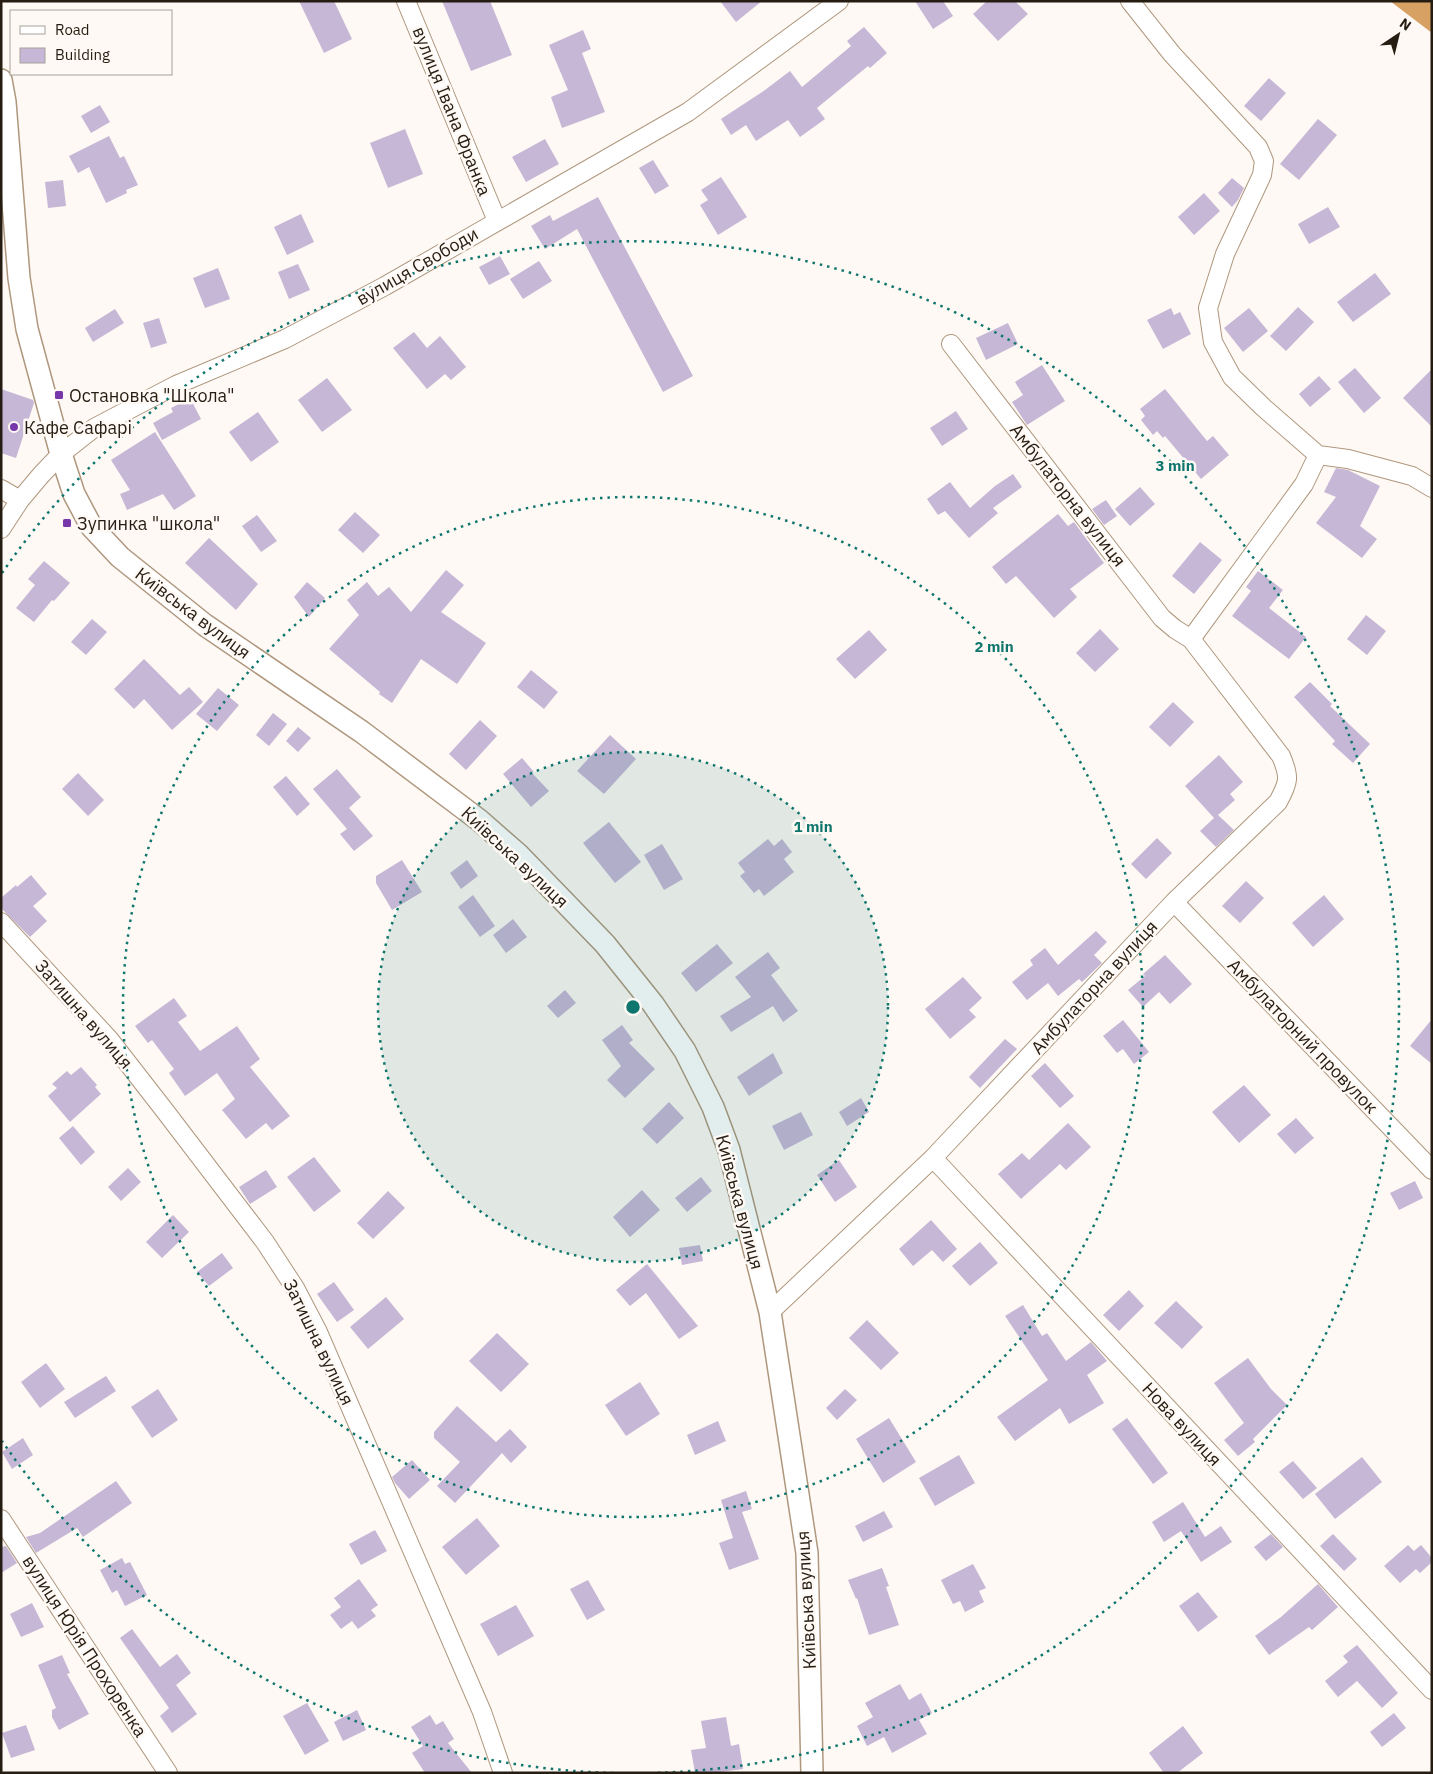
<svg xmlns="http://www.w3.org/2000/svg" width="1433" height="1774" font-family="'IBM Plex Sans',sans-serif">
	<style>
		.water { fill: #d8a164 }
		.building { fill: #c6b7d6 }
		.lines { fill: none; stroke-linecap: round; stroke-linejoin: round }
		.minor-casing { stroke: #af977e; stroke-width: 20 }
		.tertiary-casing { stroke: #af977e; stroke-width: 24 }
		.minor { stroke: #fff; stroke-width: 18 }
		.tertiary { stroke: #fff; stroke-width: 21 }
		.ring { fill: none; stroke: #0f766e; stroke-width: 2.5; stroke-dasharray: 2.5 5 }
		.poi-dot { fill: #7737ab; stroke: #fef9f4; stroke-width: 2 }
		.labels { text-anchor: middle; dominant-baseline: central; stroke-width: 5; stroke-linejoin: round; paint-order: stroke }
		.street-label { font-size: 18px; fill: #251c12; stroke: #fef9f4 }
		.poi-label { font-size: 18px; fill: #251c12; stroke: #fef9f4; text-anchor: start }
		.centre { fill: #0f766e; stroke: #fef9f4; stroke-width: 2.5 }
		.ring-label { font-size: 15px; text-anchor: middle; font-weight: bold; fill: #0f766e; stroke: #fef9f4; stroke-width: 5; stroke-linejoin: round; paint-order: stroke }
	</style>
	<rect width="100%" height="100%" fill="#fef9f4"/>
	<path class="water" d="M 1390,1 L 1432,1 L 1432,33 Z"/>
	<path class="building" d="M 299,1 L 334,1 L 352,39 L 324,53 Z
		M 442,1 L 490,1 L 512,55 L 471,71 Z
		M 720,1 L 762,1 L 736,22 Z
		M 915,1 L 943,1 L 953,16 L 933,29 Z
		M 987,1 L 1015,1 L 1028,14 L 998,41 L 973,14 Z
		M 864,27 L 887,53 L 870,68 L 868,66 L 817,108 L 825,119 L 800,137 L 788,120 L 756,141 L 746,125 L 731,135 L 721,119 L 765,90 L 790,71 L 802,87 L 851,46 L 847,41 Z
		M 583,30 L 591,49 L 582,53 L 605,112 L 562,128 L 551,97 L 568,90 L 549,45 Z
		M 1269,78 L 1286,93 L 1261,121 L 1244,106 Z
		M 100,105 L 110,122 L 91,133 L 81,116 Z
		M 1318,119 L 1337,135 L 1299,180 L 1280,164 Z
		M 405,129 L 423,174 L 388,188 L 370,143 Z
		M 109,136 L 120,158 L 124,156 L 138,185 L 126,190 L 127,193 L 106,203 L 89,167 L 78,173 L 69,156 Z
		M 545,139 L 559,164 L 526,182 L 512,157 Z
		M 653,160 L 669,186 L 655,194 L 639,168 Z
		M 721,177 L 747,217 L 718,235 L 700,205 L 708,200 L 701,190 Z
		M 1232,178 L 1244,188 L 1238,200 L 1232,207 L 1218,193 Z
		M 63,180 L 66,206 L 48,208 L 45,182 Z
		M 1204,193 L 1220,211 L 1194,235 L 1178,217 Z
		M 598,197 L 693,376 L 663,392 L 577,229 L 545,249 L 531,226 L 550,215 L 553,221 Z
		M 1328,207 L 1340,227 L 1309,244 L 1298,224 Z
		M 301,214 L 314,242 L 287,255 L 274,227 Z
		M 500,256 L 510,274 L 489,285 L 479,267 Z
		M 539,261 L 552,281 L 523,299 L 510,279 Z
		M 298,264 L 310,290 L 289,299 L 278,272 Z
		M 218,268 L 230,299 L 205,308 L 193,278 Z
		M 1375,273 L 1391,294 L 1353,322 L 1337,302 Z
		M 1298,307 L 1314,322 L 1286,351 L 1270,336 Z
		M 1171,308 L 1174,315 L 1180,312 L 1191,334 L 1163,349 L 1147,320 Z
		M 1249,308 L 1268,331 L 1243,352 L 1224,328 Z
		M 115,309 L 124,323 L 93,342 L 85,328 Z
		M 159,318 L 167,343 L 151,348 L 143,323 Z
		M 1008,323 L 1018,344 L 986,360 L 976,338 Z
		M 414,332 L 427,348 L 440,336 L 466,367 L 451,380 L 445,374 L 427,389 L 393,348 Z
		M 1042,365 L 1065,401 L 1027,425 L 1012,402 L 1023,395 L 1015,382 Z
		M 1355,368 L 1381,398 L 1364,413 L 1338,382 Z
		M 1432,369 L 1432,427 L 1403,398 Z
		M 1319,376 L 1331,389 L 1310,407 L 1299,394 Z
		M 327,378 L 352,410 L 322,432 L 298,400 Z
		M 1,389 L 33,400 L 34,403 L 16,458 L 1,453 Z
		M 1165,389 L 1207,441 L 1213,436 L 1229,455 L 1201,479 L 1165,436 L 1163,438 L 1157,431 L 1153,435 L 1141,420 L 1145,416 L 1140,409 Z
		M 190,398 L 201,419 L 162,440 L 153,423 L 173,412 L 171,408 Z
		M 956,411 L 968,429 L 942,446 L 930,428 Z
		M 258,412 L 279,442 L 251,462 L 229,432 Z
		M 155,432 L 196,496 L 174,510 L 163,494 L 127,510 L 120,494 L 130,490 L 111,460 Z
		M 1336,468 L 1348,470 L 1380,486 L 1360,526 L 1377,539 L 1362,558 L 1316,523 L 1336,497 L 1324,492 Z
		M 1013,474 L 1022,487 L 993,508 L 998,513 L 969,538 L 945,511 L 938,515 L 927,499 L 950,482 L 970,508 L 995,486 Z
		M 1140,487 L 1155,504 L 1130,526 L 1115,509 Z
		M 1106,500 L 1117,516 L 1104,525 L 1092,509 Z
		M 355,512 L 380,535 L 363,553 L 338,530 Z
		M 1058,514 L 1068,526 L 1074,522 L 1104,563 L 1070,589 L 1077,597 L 1054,618 L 1016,576 L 1006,584 L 992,567 Z
		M 257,515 L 277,541 L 261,552 L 242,526 Z
		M 209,538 L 258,584 L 236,610 L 185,563 Z
		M 1200,542 L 1222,560 L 1194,594 L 1172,576 Z
		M 44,561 L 70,583 L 54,601 L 52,600 L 34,622 L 16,608 L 35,585 L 28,579 Z
		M 446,570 L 464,585 L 441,612 L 486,643 L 457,684 L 421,659 L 392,703 L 379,694 L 380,692 L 329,649 L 359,615 L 347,600 L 367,582 L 378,596 L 389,587 L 411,612 Z
		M 1258,571 L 1283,590 L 1269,608 L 1306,637 L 1289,659 L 1232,616 L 1251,591 L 1246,587 Z
		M 307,582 L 325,598 L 309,617 L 294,597 Z
		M 1366,615 L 1386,631 L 1367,655 L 1347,639 Z
		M 92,619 L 107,632 L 86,655 L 71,642 Z
		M 1100,629 L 1119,649 L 1095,672 L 1076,653 Z
		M 869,630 L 887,650 L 855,679 L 836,659 Z
		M 144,659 L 180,695 L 189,687 L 203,702 L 172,730 L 144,699 L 134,709 L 114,689 Z
		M 531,670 L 558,692 L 544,709 L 517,687 Z
		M 1310,682 L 1332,704 L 1330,706 L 1370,744 L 1353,763 L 1332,744 L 1335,741 L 1294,697 Z
		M 218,688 L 239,705 L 217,731 L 196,714 Z
		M 1173,702 L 1194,722 L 1170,747 L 1149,727 Z
		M 273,713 L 287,724 L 269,746 L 256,735 Z
		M 480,720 L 497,736 L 466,770 L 449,754 Z
		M 298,727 L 311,738 L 298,752 L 286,741 Z
		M 610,735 L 636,759 L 604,794 L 577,771 Z
		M 1219,755 L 1243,782 L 1230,794 L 1235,800 L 1218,815 L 1234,830 L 1216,847 L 1200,831 L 1214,818 L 1185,786 Z
		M 522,758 L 534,772 L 532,773 L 549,791 L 531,807 L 503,774 Z
		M 337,769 L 361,797 L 349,808 L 373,836 L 354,851 L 340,834 L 347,829 L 313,789 Z
		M 78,773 L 104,800 L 88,816 L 62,789 Z
		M 286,776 L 310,804 L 297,816 L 273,787 Z
		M 609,822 L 641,862 L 615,883 L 583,843 Z
		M 1157,838 L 1172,853 L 1146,879 L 1131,864 Z
		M 768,839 L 774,846 L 782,839 L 792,852 L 784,859 L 794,872 L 764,896 L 759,889 L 754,893 L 740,876 L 745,872 L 738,863 Z
		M 662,844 L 683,879 L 664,890 L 644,855 Z
		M 402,860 L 422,892 L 392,910 L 376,883 L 376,876 Z
		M 467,860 L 478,876 L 461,889 L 450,873 Z
		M 31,875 L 47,894 L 33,906 L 47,921 L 30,937 L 1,908 L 1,898 L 16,885 L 17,887 Z
		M 1246,881 L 1264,898 L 1240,923 L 1222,906 Z
		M 473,895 L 495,926 L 480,937 L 458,907 Z
		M 1324,895 L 1344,919 L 1313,947 L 1292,923 Z
		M 513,919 L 527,937 L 506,953 L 493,935 Z
		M 1096,931 L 1107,942 L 1094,955 L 1102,963 L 1082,982 L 1079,979 L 1058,996 L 1048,983 L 1027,1000 L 1012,982 L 1033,965 L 1030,960 L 1045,948 L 1058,965 Z
		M 717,944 L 733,963 L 696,992 L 681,973 Z
		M 768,952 L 780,968 L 771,975 L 798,1011 L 783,1022 L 773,1006 L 731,1032 L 720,1016 L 751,997 L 735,977 Z
		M 1165,955 L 1192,984 L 1170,1004 L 1159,992 L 1143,1007 L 1128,990 L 1145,976 L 1143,974 Z
		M 963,977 L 982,998 L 969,1010 L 976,1017 L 950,1039 L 925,1009 Z
		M 565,990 L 576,1003 L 558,1018 L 547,1006 Z
		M 174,998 L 187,1016 L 178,1022 L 200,1051 L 237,1026 L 260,1059 L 250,1067 L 290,1116 L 272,1130 L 266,1123 L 246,1139 L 222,1110 L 235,1099 L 217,1073 L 185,1096 L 169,1073 L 174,1069 L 152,1040 L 148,1043 L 135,1026 Z
		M 1432,1019 L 1432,1064 L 1410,1046 Z
		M 1123,1020 L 1149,1052 L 1134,1064 L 1123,1049 L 1117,1053 L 1103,1036 Z
		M 622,1025 L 633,1040 L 629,1043 L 655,1069 L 625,1098 L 607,1080 L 621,1066 L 602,1040 Z
		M 1005,1039 L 1017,1049 L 980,1088 L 969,1077 Z
		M 773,1053 L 783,1073 L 749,1096 L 737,1077 Z
		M 1045,1063 L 1074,1096 L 1060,1108 L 1031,1076 Z
		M 81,1067 L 97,1085 L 95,1087 L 101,1094 L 70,1122 L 48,1096 L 57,1088 L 52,1084 L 67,1071 L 71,1075 Z
		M 1244,1085 L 1271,1115 L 1239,1143 L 1212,1112 Z
		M 861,1098 L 869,1112 L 847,1126 L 839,1112 Z
		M 669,1102 L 684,1118 L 657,1144 L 642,1129 Z
		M 801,1112 L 813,1135 L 784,1150 L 772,1126 Z
		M 1296,1118 L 1314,1138 L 1295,1154 L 1277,1134 Z
		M 1068,1123 L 1091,1147 L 1066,1170 L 1060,1164 L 1021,1199 L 998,1174 L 1022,1153 L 1029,1160 Z
		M 73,1126 L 95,1152 L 81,1165 L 59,1138 Z
		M 314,1157 L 341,1191 L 314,1212 L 287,1177 Z
		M 839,1160 L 857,1187 L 835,1202 L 817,1175 Z
		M 128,1168 L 141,1182 L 121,1201 L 108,1187 Z
		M 266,1170 L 277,1187 L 250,1204 L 239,1187 Z
		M 701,1177 L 712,1191 L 687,1212 L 675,1198 Z
		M 1415,1181 L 1423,1198 L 1399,1210 L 1390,1193 Z
		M 642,1190 L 660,1210 L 630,1237 L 613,1217 Z
		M 388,1191 L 405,1208 L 373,1239 L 357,1223 Z
		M 173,1215 L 189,1232 L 162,1258 L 146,1242 Z
		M 931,1220 L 957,1249 L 943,1262 L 932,1250 L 913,1266 L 899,1249 Z
		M 980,1242 L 998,1263 L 970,1286 L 952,1266 Z
		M 700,1245 L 703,1261 L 682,1265 L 679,1248 Z
		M 222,1253 L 233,1268 L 209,1286 L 197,1272 Z
		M 647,1264 L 698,1326 L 679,1339 L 646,1293 L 630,1306 L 616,1290 Z
		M 334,1282 L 354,1310 L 337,1322 L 317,1294 Z
		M 1129,1290 L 1144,1306 L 1119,1331 L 1103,1315 Z
		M 386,1297 L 404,1319 L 368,1349 L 350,1327 Z
		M 1176,1301 L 1203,1327 L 1182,1349 L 1154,1323 Z
		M 1023,1305 L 1042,1336 L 1047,1333 L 1066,1361 L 1091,1342 L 1107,1361 L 1087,1375 L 1104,1403 L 1069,1424 L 1060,1408 L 1015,1441 L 997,1417 L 1048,1380 L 1005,1316 Z
		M 867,1320 L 899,1353 L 881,1370 L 849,1338 Z
		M 497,1333 L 529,1364 L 501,1392 L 469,1361 Z
		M 1248,1358 L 1271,1389 L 1287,1405 L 1253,1439 L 1255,1442 L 1238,1456 L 1224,1440 L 1244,1423 L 1214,1383 Z
		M 46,1363 L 65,1389 L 40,1408 L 21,1382 Z
		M 106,1376 L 116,1391 L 75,1418 L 64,1402 Z
		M 640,1382 L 660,1414 L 626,1436 L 605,1405 Z
		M 158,1389 L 178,1420 L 152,1438 L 131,1407 Z
		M 845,1389 L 857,1400 L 837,1420 L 826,1408 Z
		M 457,1406 L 496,1442 L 510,1429 L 527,1447 L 511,1463 L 502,1453 L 455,1503 L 437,1486 L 460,1462 L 434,1438 L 434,1432 Z
		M 889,1418 L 916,1462 L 883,1483 L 856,1439 Z
		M 1127,1418 L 1168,1473 L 1153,1484 L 1112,1429 Z
		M 718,1421 L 726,1441 L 695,1455 L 687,1435 Z
		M 23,1438 L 33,1455 L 12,1469 L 2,1452 Z
		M 959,1455 L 975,1483 L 935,1506 L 919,1478 Z
		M 1362,1457 L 1382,1482 L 1335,1519 L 1315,1494 Z
		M 412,1460 L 430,1480 L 409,1499 L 395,1483 L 392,1477 Z
		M 1293,1461 L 1317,1488 L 1303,1499 L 1279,1472 Z
		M 116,1481 L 132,1503 L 83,1537 L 77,1528 L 36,1553 L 26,1537 L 40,1533 Z
		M 746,1491 L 752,1509 L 742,1512 L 759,1559 L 729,1570 L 719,1543 L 733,1538 L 721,1500 Z
		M 1183,1502 L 1205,1537 L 1221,1526 L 1232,1542 L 1201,1562 L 1181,1531 L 1164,1542 L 1152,1522 Z
		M 884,1511 L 893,1527 L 863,1542 L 855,1526 Z
		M 477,1518 L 500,1546 L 466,1575 L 442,1547 Z
		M 375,1530 L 387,1551 L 361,1565 L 349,1544 Z
		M 1271,1534 L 1283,1547 L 1266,1561 L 1254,1547 Z
		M 1333,1534 L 1357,1559 L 1344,1571 L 1320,1546 Z
		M 1408,1545 L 1414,1551 L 1421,1545 L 1432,1558 L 1432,1562 L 1420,1573 L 1416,1569 L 1400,1583 L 1384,1566 Z
		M 6,1546 L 17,1563 L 1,1573 L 1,1547 Z
		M 122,1558 L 125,1564 L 130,1562 L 147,1595 L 125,1606 L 117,1590 L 112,1593 L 100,1570 Z
		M 973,1564 L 986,1588 L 979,1591 L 984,1602 L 965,1612 L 960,1601 L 953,1604 L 941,1580 Z
		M 882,1568 L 889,1586 L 886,1587 L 899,1625 L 869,1635 L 857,1598 L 856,1599 L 848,1580 Z
		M 359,1579 L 378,1605 L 371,1610 L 376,1616 L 358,1629 L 352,1621 L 341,1629 L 330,1615 L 341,1607 L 334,1598 Z
		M 588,1580 L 605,1610 L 587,1620 L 570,1589 Z
		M 1318,1584 L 1338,1607 L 1312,1630 L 1309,1627 L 1269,1655 L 1255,1636 L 1281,1617 Z
		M 1198,1592 L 1218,1617 L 1198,1632 L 1179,1606 Z
		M 32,1603 L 44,1627 L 21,1637 L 10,1614 Z
		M 516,1605 L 534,1636 L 498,1656 L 480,1624 Z
		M 132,1629 L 160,1667 L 177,1654 L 191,1673 L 176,1685 L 197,1714 L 172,1733 L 160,1716 L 169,1708 L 120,1638 Z
		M 1357,1645 L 1398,1693 L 1382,1708 L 1357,1681 L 1338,1697 L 1325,1681 L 1348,1662 L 1343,1656 Z
		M 62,1655 L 70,1673 L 67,1674 L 89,1714 L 59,1730 L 52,1717 L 52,1710 L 56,1708 L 38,1665 Z
		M 900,1684 L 909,1700 L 921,1693 L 932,1713 L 919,1720 L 927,1734 L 892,1753 L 884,1737 L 867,1746 L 857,1726 L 873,1717 L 865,1703 Z
		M 307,1703 L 329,1741 L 305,1755 L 283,1716 Z
		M 357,1710 L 366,1730 L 343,1741 L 334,1722 Z
		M 1394,1713 L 1406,1728 L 1382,1747 L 1370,1732 Z
		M 430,1715 L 436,1725 L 443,1721 L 454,1739 L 448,1743 L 472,1773 L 425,1773 L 412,1753 L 423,1746 L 411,1727 Z
		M 726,1717 L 731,1746 L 739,1744 L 743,1769 L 712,1773 L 695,1773 L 691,1750 L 706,1748 L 701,1721 Z
		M 26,1725 L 35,1750 L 11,1758 L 2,1733 Z
		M 1183,1726 L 1203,1753 L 1177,1773 L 1164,1773 L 1149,1753 Z"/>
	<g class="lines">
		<defs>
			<path id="minor" d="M 406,1 L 497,221
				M 951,344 L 1162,618 L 1175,629 L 1191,639
				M 1318,455 L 1348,459 L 1412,476 L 1432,488
				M 1,489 L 20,500
				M 1,529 L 20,500 L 41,475 L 61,454 L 94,428 L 176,385 L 285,339 L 385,286 L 688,112 L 839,1
				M 1174,902 L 1432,1170
				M 1,922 L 109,1039 L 165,1111 L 265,1242 L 295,1288 L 318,1332 L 482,1712 L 503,1773
				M 933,1158 L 1432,1690
				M 770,1312 L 933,1158 L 1174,902 L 1278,802 C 1289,782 1290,777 1281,756 L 1191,639 L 1304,484 L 1318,455 L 1264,408 L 1232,377 L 1213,342 L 1208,308 L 1225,254 L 1262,175 L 1264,161 L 1258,147 L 1172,54 L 1130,1
				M 1,1519 L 168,1773"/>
			<path id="tertiary" d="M 1,80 L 5,102 L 19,278 L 27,329 L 61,454 L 74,494 L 91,526 L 120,557 L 205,625 L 362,732 L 479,820 L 519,855 L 605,944 L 653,1004 L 685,1051 L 713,1107 L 729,1150 L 770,1312 L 807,1553 L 812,1773"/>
		</defs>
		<use href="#minor" class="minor-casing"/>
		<use href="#tertiary" class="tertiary-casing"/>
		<use href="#minor" class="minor"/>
		<use href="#tertiary" class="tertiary"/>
	</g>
	<circle cx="633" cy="1007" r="255" fill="#0f766e" fill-opacity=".12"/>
	<g class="ring">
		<circle cx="633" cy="1007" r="255"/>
		<circle cx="633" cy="1007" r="510"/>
		<path d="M613 1773A766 766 0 0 1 2 1441M2 573A766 766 0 1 1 653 1773"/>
	</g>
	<g class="poi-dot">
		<rect x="54" y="390" width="10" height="10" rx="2.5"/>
		<circle cx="14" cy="427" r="5"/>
		<rect x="62" y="518" width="10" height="10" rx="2.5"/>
	</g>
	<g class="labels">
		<g class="street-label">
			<text transform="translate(452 111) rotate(68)">вулиця Івана Франка</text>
			<text transform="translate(417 266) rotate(-30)">вулиця Свободи</text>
			<text transform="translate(1068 495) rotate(52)">Амбулаторна вулиця</text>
			<text transform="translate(193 613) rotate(37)">Київська вулиця</text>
			<text transform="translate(515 857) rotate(43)">Київська вулиця</text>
			<text transform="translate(1094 987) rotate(-47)">Амбулаторна вулиця</text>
			<text transform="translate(84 1014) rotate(49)">Затишна вулиця</text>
			<text transform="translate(1303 1036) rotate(46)">Амбулаторний провулок</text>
			<text transform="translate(740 1202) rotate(75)">Київська вулиця</text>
			<text transform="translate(319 1342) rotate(64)">Затишна вулиця</text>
			<text transform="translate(1182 1424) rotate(47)">Нова вулиця</text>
			<text transform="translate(806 1600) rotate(-93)">Київська вулиця</text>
			<text transform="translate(85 1646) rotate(57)">вулиця Юрія Прохоренка</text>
		</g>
		<g class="poi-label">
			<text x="69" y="395">Остановка "Школа"</text>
			<text x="24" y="427">Кафе Сафарі</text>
			<text x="77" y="523">Зупинка "школа"</text>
		</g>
	</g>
	<circle cx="633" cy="1007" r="8" class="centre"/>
	<g class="ring-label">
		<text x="1175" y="471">3 min</text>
		<text x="994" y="652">2 min</text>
		<text x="813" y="832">1 min</text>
	</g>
	<rect width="1433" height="1774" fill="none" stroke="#251c12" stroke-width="5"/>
	<rect x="10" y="10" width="162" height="65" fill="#fef9f4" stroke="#a7a19a"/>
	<rect x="20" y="26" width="25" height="8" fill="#ffffff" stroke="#a7a19a"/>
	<text x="55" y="35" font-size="15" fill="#251c12">Road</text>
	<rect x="20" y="48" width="25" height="15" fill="#c6b7d6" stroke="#a7a19a"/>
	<text x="55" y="60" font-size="15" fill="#251c12">Building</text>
	<g transform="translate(1398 35) rotate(35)" stroke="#fef9f4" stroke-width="4" paint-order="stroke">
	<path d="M0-4L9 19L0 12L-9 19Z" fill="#251c12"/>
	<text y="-8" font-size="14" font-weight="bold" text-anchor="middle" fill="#251c12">N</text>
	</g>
</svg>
